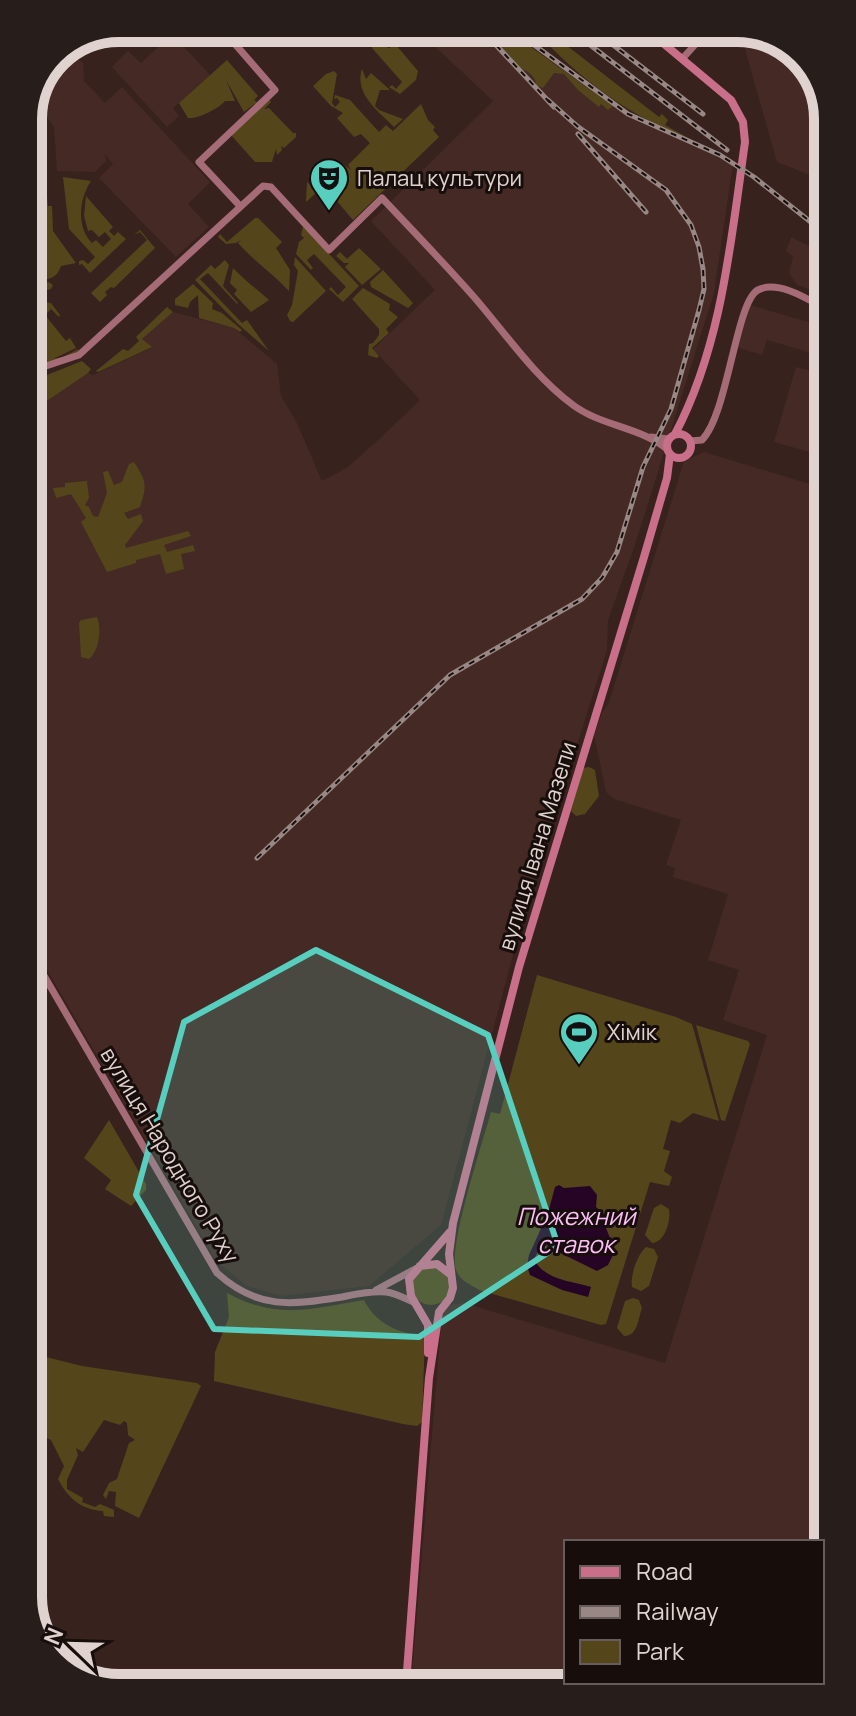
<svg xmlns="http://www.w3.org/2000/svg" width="856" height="1716" font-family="Manrope,sans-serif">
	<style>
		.built { fill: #452924 }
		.green { fill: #54461a }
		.water { fill: #250425 }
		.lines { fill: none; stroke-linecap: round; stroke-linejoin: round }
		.secondary { stroke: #a56b76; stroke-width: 7 }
		.primary { stroke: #c96f8a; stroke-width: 8 }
		.rail-casing { stroke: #988784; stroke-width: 5 }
		.rail { stroke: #170e0c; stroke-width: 2; stroke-dasharray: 6; stroke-linecap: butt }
		.marked { fill: #58cebf; fill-opacity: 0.2; stroke: #58cebf; stroke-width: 6; stroke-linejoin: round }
		.labels { text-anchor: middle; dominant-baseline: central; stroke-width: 6; stroke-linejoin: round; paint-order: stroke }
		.poi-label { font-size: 22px; fill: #e0d2cf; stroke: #170e0c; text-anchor: start }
		.street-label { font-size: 22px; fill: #e0d2cf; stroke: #170e0c }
		.water-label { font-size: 24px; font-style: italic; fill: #fdbef9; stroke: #170e0c }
		.rim { fill: none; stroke: #e0d2cf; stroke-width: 10 }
	</style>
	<rect width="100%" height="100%" fill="#37221e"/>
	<path class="built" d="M 444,28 L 471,28 L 479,35 L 485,28 L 505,28 L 637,121 L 733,163 L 714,293 L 635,545 L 608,620 L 607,650 L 525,910 L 441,1225 L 369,1286 L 281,1296 L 247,1286 L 216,1261 L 32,944 L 29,399 L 33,391 L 88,373 L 93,375 L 151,348 L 142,339 L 173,312 L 234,328 L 277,364 L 281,396 L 296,421 L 322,481 L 348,467 L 376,442 L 420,400 L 373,349 L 435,290 L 371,221 L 493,101 L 429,41 Z
		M 739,28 L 792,47 L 821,85 L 822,180 L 777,162 Z
		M 172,34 L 210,75 L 173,108 L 179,116 L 167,127 L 112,67 L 128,51 L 141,63 Z
		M 77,49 L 77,58 L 83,63 L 84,81 L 105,103 L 122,87 L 210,182 L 188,204 L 209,227 L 176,257 L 99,178 L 113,164 L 105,154 L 106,161 L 95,172 L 57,171 L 54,127 L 46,116 L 32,113 L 31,107 L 55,54 Z
		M 819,234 L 822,237 L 822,299 L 814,291 L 797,285 L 789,273 L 793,257 L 786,251 L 791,237 L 809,246 Z
		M 747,304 L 822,326 L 822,356 L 767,340 L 762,355 L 736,347 Z
		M 796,367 L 823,374 L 823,456 L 774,442 Z
		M 704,452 L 823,488 L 828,1597 L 822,1617 L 822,1542 L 566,1542 L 566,1682 L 693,1682 L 411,1685 L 442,1314 L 449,1305 L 464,1303 L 665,1363 L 767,1035 L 723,1020 L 739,970 L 708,960 L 728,894 L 673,877 L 675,868 L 666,865 L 681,820 L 614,799 L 606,792 L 594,735 L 602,713 L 609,702 L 684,461 Z"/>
	<path class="green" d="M 384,28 L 392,28 L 395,32 L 393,35 L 380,34 L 378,40 L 382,42 L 381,45 L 389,48 L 396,45 L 418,71 L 416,80 L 400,94 L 389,87 L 392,85 L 396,89 L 402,82 L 372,48 L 378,32 Z
		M 482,28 L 504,28 L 613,106 L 608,110 L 601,104 L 599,107 L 578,90 L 564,74 L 554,73 L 543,88 L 536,85 C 536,77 528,70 520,69 Z
		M 532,28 L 544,28 L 659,117 L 662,114 L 668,120 L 665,125 L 697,143 C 627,115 583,82 532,28 Z
		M 227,60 L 258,96 L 254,100 L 257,102 L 244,112 L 226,80 L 235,101 L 225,101 C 218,109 198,119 188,118 L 179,103 Z
		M 362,69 L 366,79 L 371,73 L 390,90 L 380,90 L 375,106 L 379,110 L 403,119 L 394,127 C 378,111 354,94 362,69 Z
		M 334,71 L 337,74 L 332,103 L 335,107 L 340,102 L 337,98 L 334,99 L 335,95 L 350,100 L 379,132 L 386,125 L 393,131 L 421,104 L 428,120 L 435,127 L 433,130 L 439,137 L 353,220 L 331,194 L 323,201 L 316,193 L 306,202 L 307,182 L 318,192 L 308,181 L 317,186 L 308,176 L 311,173 L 320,183 L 342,163 L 351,170 L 348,165 L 370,143 L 361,134 L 354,137 L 337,118 L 343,113 L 331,106 L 313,86 L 326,74 Z
		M 269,99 L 271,102 L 264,109 L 269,108 L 293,133 L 296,133 L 296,137 L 284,148 L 281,146 L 282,150 L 277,155 L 276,149 L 272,162 L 255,162 L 231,135 Z
		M 63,177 L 91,181 C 79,199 76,227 92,243 L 96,240 L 103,247 L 111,239 L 105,232 L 99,237 L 92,230 L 88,231 L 84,216 L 86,196 L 113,227 L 109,231 L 114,236 L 118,232 L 126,239 L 90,273 L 82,264 L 79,265 L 79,261 L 83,260 L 88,264 L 95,257 L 69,229 Z
		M 39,197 L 47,197 L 48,206 L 52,206 L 53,231 L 76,263 L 61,266 C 57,278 50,279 38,281 L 34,278 L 31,205 L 42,204 L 42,199 Z
		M 255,218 L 258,218 L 282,242 L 276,248 L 290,270 L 289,291 C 272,273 255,262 238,243 L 241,240 L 236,243 L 226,244 L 218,237 L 220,234 L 227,242 Z
		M 303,226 L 359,286 L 343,302 L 329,289 L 331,287 L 338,295 L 346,287 L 314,254 L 307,260 L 313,268 L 311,270 L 296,254 L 299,242 L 304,238 L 301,235 Z
		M 140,230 L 155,248 L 114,288 L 111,287 L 105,292 L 107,295 L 100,302 L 91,293 L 147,240 L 140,232 L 134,235 Z
		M 359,248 L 381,269 L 362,285 L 345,267 L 349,263 L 344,263 L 336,256 L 340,252 L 347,259 Z
		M 295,257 L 326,291 L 293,322 L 290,321 L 287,315 L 292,305 L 298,271 L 294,265 Z
		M 225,260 L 229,265 L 223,286 L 238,303 L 237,304 L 208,273 L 200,279 L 242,323 L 247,320 L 269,351 L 237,323 L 195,280 L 211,265 L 215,269 Z
		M 233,268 C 244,280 257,289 269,300 L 251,312 L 234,294 L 237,290 L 230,283 Z
		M 383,270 L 413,303 L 408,308 L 371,287 L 370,282 Z
		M 49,282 L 53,285 L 51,289 L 43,291 L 44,302 L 51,303 L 60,315 L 59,317 L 51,309 L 45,315 L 66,341 L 70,338 L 76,348 L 53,359 L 63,357 L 78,349 L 79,351 L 57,361 L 44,363 L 38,358 L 35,286 Z
		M 193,284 L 213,303 L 212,309 L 222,313 L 242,330 L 240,332 L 234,328 L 199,318 L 198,295 L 190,302 L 188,308 L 175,305 L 175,299 Z
		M 363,288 L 390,304 L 389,310 L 398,317 L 386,329 L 389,333 L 372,348 L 379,356 L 377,358 L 368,355 L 369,344 L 373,343 L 379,335 L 379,329 L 352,299 Z
		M 167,307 L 173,312 L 142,339 L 152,347 L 98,372 L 96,371 L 123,349 L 128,351 L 139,341 L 136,337 Z
		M 82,361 L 91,369 L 88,373 L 29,413 L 29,386 L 32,381 Z
		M 134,462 C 147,482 147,485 140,507 L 124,513 L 128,519 L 141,514 L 143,521 L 125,545 L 126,548 L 188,531 L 191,536 L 164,545 L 167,552 L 193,545 L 195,551 L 181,554 L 184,569 L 166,574 L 160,554 L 136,560 L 136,563 L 107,572 L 81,522 L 86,518 L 71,494 L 56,498 L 53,488 L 65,487 L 65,483 L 87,481 L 89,498 L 85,505 L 89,507 L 93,516 L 98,517 L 107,493 L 103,472 L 108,471 L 114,485 L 122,482 L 129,464 Z
		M 97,617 C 102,629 99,651 89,659 L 81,657 L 79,623 L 81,620 Z
		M 583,768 L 589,767 L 595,770 L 599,796 L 585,814 L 576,816 L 571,811 Z
		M 537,975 L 676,1017 L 692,1024 L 719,1121 L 693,1113 L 680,1123 L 671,1120 L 663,1149 L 670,1151 L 664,1171 L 672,1177 L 669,1186 L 650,1182 L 606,1324 L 601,1325 L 479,1290 C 471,1285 459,1280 456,1270 C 448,1247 483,1141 491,1112 L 500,1114 Z
		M 696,1025 L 748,1041 L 750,1044 L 725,1121 L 721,1120 Z
		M 109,1120 L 146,1184 L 146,1190 L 131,1206 L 105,1189 L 111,1180 L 84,1158 Z
		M 661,1204 L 669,1209 C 671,1221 665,1242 652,1243 L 645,1235 L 654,1208 Z
		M 646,1247 L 654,1249 L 658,1257 L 649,1286 L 641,1291 L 632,1287 C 630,1276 637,1255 646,1247 Z
		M412 1286a19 19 0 1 1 38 0a19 19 0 1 1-38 0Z
		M 227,1293 C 277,1320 310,1309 364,1300 C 375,1323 400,1335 425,1335 L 422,1422 L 417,1426 L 403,1424 L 214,1381 L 215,1352 L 229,1317 Z
		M 633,1298 L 639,1300 L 642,1308 C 638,1319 638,1336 624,1336 L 617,1328 L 625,1301 Z
		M 34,1354 L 82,1366 L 197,1383 L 201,1386 L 139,1518 L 115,1506 L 116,1492 L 109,1491 L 106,1499 L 103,1495 L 109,1483 L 117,1479 L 129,1443 L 135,1440 L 128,1435 L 127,1423 L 124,1421 L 120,1425 L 104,1420 L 83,1452 L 76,1448 L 78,1455 L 67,1480 L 67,1489 L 83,1498 L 82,1502 L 95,1507 L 100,1504 L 114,1510 L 114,1517 L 104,1516 L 103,1511 C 81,1510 67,1497 58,1479 L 64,1466 L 51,1440 L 34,1432 Z"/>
	<path class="water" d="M 559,1185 L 564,1188 L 590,1186 L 597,1195 L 596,1207 L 610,1219 L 606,1228 L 615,1251 L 608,1265 L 597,1271 L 542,1244 L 534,1259 C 544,1280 571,1281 591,1287 L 588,1297 L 562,1290 L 530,1275 L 527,1266 L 529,1255 L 548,1213 L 555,1187 Z"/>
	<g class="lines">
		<path class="secondary" d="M 221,28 L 275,90 L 199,162 L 240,206
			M 683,58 L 710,28
			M 29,237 L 34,352 L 30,373
			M 31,371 L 79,355 L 263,186 L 271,187 L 329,250 L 382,198 C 413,231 444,263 474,297 C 506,334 534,376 573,405 C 601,426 640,427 667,449
			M 651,437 L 669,439
			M 690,441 L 702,440 C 728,414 736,301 758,290 C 777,280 806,298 822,307
			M 32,955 L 217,1273 C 258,1310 291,1305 342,1297 C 356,1294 371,1291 386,1292 C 396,1293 406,1299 415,1303
			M 376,1290 L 417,1268"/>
		<path class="primary" d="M 645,28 L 731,100 L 743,122 L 745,142 C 731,240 722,345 675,434
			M667 446a12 12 0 1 1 24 0a12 12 0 1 1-24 0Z
			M 420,1266 L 437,1264 L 450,1274
			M 428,1353 L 428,1325 L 411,1296 L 409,1279 L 450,1232
			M 406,1685 L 429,1378 L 439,1312 L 450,1298 L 453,1288 L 449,1254 L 453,1223 L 519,967 L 644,557 L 667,478 L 670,454"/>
		<defs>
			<path id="rail" d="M 480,28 L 554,107
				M 511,28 L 628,114 L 720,155 L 754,177 L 822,231
				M 568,28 L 727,150
				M 591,28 L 703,114
				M 578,134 L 646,212
				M 257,858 L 450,675 L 582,599 L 602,578 L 617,552 L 643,467 L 671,409 L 699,310 L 704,289 L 703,269 L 699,247 L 691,225 L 666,190 L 577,126 L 548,100"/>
		</defs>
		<use href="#rail" class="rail-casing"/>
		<use href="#rail" class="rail"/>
	</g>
	<path class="marked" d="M 316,950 L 488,1035 L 558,1246 L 419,1337 L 214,1329 L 136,1195 L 184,1022 Z"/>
	<defs>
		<symbol id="theatre-pin" viewBox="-11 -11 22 30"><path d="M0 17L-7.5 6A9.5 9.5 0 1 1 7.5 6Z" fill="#58cebf" stroke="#170e0c"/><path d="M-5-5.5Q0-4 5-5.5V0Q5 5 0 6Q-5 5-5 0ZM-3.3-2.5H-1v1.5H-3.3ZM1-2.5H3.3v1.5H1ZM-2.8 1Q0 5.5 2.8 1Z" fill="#111"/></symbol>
		<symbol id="stadium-pin" viewBox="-11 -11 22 30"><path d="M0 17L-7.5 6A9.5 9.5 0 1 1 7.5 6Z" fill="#58cebf" stroke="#170e0c"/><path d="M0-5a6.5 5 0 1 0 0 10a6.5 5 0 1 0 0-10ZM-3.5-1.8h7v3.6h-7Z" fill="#111"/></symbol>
	</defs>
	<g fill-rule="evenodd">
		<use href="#theatre-pin" x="307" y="156" width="44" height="60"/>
		<use href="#stadium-pin" x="557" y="1010" width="44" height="60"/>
	</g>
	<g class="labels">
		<g class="poi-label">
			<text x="357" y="178">Палац культури</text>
			<text x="607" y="1032">Хімік</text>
		</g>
		<g class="street-label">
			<text transform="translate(537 846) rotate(-73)">вулиця Івана Мазепи</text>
			<text transform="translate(170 1155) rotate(59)">вулиця Народного Руху</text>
		</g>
		<g class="water-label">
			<text x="576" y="1215">Пожежний<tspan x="576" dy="28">ставок</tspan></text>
		</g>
	</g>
	<path d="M0 0H856V1716H0ZM119 42H737A77 77 0 0 1 814 119V1597A77 77 0 0 1 737 1674H119A77 77 0 0 1 42 1597V119A77 77 0 0 1 119 42Z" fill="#271e1c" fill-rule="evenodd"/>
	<path class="rim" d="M119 42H737A77 77 0 0 1 814 119V1597A77 77 0 0 1 737 1674H119A77 77 0 0 1 42 1597V119A77 77 0 0 1 119 42Z"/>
	<rect x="564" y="1540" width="260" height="144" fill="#170e0c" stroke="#675c5a" stroke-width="2"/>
	<rect x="580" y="1566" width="40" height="12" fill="#c96f8a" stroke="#675c5a" stroke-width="2"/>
	<text x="636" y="1580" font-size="24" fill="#e0d2cf">Road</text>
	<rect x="580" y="1606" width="40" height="12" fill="#988784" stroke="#675c5a" stroke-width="2"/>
	<text x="636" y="1620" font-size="24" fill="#e0d2cf">Railway</text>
	<rect x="580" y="1640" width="40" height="24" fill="#54461a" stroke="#675c5a" stroke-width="2"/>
	<text x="636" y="1660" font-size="24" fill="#e0d2cf">Park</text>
	<g transform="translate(72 1644) rotate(293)" stroke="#170e0c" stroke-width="6" paint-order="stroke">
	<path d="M0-6L14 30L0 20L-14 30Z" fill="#e0d2cf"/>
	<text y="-12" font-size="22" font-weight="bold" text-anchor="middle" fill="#e0d2cf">N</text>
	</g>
</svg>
